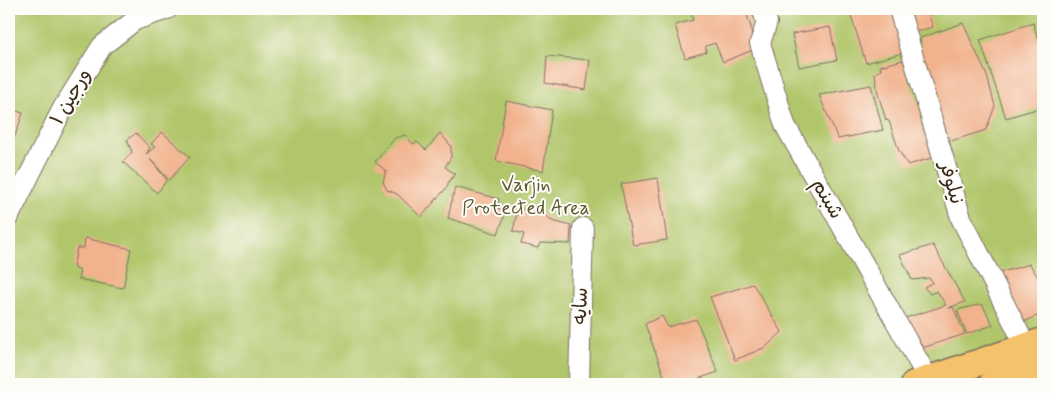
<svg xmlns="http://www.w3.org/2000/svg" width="1052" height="393" font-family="Mynerve,'Playpen Sans Arabic',sans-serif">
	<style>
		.green { fill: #b1c66b; stroke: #767844 }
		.building { fill: #f1b28d }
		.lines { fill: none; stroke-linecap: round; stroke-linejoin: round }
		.minor-casing { stroke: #7d6f61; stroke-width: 22 }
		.major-casing { stroke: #7d6f61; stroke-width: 29 }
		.minor { stroke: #fff; stroke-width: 20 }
		.major { stroke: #f3c26a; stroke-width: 26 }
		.labels { text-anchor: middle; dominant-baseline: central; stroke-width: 4; stroke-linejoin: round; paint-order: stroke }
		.street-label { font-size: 20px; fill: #3b2a1e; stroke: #fdfcf7 }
		.park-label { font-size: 20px; fill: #5e5935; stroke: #fdfcf7 }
	</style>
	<rect width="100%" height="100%" fill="#fdfcf7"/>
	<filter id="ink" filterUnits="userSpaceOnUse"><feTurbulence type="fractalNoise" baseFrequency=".02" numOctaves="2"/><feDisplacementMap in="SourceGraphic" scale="10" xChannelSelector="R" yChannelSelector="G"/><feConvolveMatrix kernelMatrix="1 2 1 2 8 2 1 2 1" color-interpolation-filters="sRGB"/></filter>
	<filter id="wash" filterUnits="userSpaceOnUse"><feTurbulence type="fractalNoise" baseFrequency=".0096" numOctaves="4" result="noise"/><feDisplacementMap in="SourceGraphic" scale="20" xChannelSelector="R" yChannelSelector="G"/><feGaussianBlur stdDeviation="1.12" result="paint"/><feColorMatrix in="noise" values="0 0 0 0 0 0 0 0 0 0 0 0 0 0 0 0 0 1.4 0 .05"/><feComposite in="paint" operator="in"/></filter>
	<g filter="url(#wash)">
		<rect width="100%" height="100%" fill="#f8efde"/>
		<path class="green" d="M 9,9 L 1043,9 L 1043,379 L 1021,384 L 9,384 Z"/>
		<g id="blocks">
			<path class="building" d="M 698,9 L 745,9 L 751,27 L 753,50 L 723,62 L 715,43 L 706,46 L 706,52 L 685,58 L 675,25 L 693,20 L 691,13 Z
				M 849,9 L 891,9 L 906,52 L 866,63 Z
				M 904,9 L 930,9 L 927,10 L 933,27 L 912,33 Z
				M 963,23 L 987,76 L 995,106 L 986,130 L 948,142 L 921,61 L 920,38 Z
				M 1033,23 L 1043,53 L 1043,107 L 1006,118 L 980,40 Z
				M 830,27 L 837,60 L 799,67 L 792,34 Z
				M 547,56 L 590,60 L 586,90 L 545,83 Z
				M 903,60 L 935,157 L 908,165 L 899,151 L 889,121 L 886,120 L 878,94 L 875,73 L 881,70 L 880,66 Z
				M 871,85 L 883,130 L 838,139 L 819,95 Z
				M 506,101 L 552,110 L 543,171 L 496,161 Z
				M 9,109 L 23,113 L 9,153 Z
				M 162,132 L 190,157 L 169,180 L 150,159 L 167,180 L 157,193 L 123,162 L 132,152 L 127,140 L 136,133 L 150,148 L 146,154 L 155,147 L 151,144 Z
				M 440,133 L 451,146 L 451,157 L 445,167 L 455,174 L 448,183 L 448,186 L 421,217 L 397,194 L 387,190 L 383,182 L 386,171 L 375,162 L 395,138 L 405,135 L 413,144 L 417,142 L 426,150 Z
				M 658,178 L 667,240 L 633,245 L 621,184 Z
				M 455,187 L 499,199 L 497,208 L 506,211 L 498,234 L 448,218 Z
				M 518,208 L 546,215 L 552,221 L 571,226 L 570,244 L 540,243 L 538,248 L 521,244 L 524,234 L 513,231 Z
				M 85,238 L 131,249 L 123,288 L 78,279 L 80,271 L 73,267 L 77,248 L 84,248 Z
				M 933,245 L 965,302 L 948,308 L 953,307 L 965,334 L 916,350 L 899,320 L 946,305 L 937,291 L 930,294 L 924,287 L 933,282 L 929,278 L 912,280 L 900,255 Z
				M 1030,264 L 1043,286 L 1043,313 L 1024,322 L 999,273 Z
				M 753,284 L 782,332 L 766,347 L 735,360 L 710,297 Z
				M 982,304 L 993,325 L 967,334 L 957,310 Z
				M 662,316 L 668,327 L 696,319 L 718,372 L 683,384 L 667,384 L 645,324 Z"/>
		</g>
	</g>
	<g filter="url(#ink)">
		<use href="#blocks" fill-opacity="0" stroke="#7d6f61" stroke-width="1"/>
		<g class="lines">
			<defs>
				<path id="minor" d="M 762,9 L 767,22 L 760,43 L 785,125 L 929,380
					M 899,9 L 961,218 L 1026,347
					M 9,216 L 63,108 L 102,46 L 135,20 L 167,9
					M 579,384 L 583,228"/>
				<path id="major" d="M 914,384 L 1043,341
					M 992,384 L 1043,368"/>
			</defs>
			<use href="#minor" class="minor-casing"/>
			<use href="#major" class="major-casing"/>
			<use href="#minor" class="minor"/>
			<use href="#major" class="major"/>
		</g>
	</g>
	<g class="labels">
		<g class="street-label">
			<text transform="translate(71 97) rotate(-60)">ورجین ۱</text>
			<text transform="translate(951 183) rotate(74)">نیلوفر</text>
			<text transform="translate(827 199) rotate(60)">شبنم</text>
			<text transform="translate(581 306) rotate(-88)">سایه</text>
		</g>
		<g class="park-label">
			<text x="526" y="185">Varjin<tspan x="526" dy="23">Protected Area</tspan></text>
		</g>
	</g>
	<rect width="1052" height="393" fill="none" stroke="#fdfcf7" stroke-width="30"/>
</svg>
